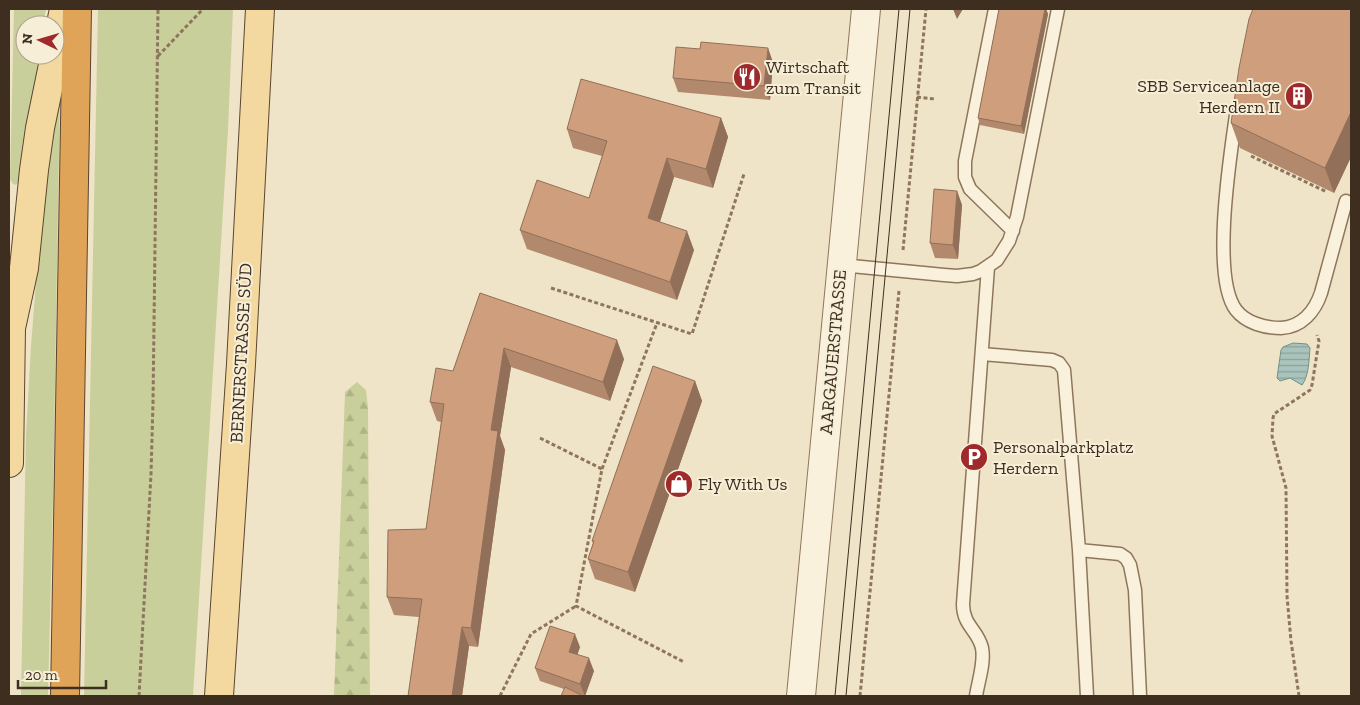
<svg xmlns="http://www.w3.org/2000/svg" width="1360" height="705" font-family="'Zilla Slab',serif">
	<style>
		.grass { fill: #c9cf9b }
		.forest { fill: url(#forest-firs) }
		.water { fill: url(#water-rules); stroke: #6f938a }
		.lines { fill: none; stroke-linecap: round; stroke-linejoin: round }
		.service-casing { stroke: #8d765c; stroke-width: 15 }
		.tertiary-casing { stroke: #8d765c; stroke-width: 30 }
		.primary-casing { stroke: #5b4430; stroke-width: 30 }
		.motorway-casing { stroke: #5b4430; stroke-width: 30 }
		.path { stroke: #8d765c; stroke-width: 3; stroke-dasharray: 4 2.5; stroke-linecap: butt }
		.service { stroke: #faf1dc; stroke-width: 12 }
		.tertiary { stroke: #faf1dc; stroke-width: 28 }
		.primary { stroke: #f3d9a0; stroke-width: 28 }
		.motorway { stroke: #e0a458; stroke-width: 28 }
		.tram { stroke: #3d2e20; stroke-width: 1 }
		.wall { fill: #b2896c }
		.shaded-wall { fill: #916f58 }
		.building { fill: #cf9f7d; stroke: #916f58 }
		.labels { text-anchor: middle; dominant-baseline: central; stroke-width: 4; stroke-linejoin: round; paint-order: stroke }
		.poi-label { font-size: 18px; fill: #3d2e20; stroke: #f7eed8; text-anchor: start }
		.street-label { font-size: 18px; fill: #3d2e20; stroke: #f7eed8 }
	</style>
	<defs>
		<pattern id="forest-firs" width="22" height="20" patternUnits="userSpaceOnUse" patternTransform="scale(1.25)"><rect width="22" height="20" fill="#c9cf9b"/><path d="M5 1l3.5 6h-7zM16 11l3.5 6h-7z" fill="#aeb285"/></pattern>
		<pattern id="water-rules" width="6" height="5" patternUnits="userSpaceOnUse" patternTransform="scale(1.25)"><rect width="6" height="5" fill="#a9c4bc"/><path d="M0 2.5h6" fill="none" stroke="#8ba098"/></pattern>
	</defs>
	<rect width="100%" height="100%" fill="#f0e4c8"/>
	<path class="grass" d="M 14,9 L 46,9 L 43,25 L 25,25 L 25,55 L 39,55 L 20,179 L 18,183 L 15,185 L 12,183 L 10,179 Z
		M 98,9 L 233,9 L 228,130 L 193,696 L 84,696 Z
		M 60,91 L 53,499 L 48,696 L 21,696 L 26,434 L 31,346 L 45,166 Z"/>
	<path class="forest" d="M 357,382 L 366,390 L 368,408 L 370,696 L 334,696 L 345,392 Z"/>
	<path class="water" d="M 1293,343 L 1307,344 L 1310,348 C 1309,359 1309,376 1302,385 L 1290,378 L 1280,381 L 1277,378 L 1281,350 L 1283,347 Z"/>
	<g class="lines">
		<defs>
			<path id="service" d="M 995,9 L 965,161 L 965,177 L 970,189 L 1013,231
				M 1236,115 C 1230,157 1211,277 1236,310 C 1246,323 1265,328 1281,328 C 1302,327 1315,311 1321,293 L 1346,201
				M 841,265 L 944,275 L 957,276 L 973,274 L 981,271 L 997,260 L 1009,241 L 1017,217 L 1058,9
				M 982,354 L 1052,360 L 1059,363 L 1064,370 L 1079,550 L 1087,696
				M 1079,550 L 1120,554 L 1126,558 L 1130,565 L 1135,590 L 1140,696
				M 976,696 C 978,682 985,663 982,648 C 978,630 963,626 963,604 L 988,267"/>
			<path id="tertiary" d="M 801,696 L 866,9"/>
			<path id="primary" d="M 55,53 L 64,9
				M 9,463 L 11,328 L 24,268 L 34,170 L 40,128 L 55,55
				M 219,696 L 241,364 L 260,9"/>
			<path id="motorway" d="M 65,696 L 77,9"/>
		</defs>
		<use href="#service" class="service-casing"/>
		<use href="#tertiary" class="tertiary-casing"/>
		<use href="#primary" class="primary-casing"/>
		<use href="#motorway" class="motorway-casing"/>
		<path class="path" d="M 158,56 L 203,9
			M 917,97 L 935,99
			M 1251,156 L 1327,192
			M 903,250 L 926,9
			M 551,288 L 692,334 L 744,174
			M 540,438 L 602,469 L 576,606 L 684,662
			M 602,469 L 657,323
			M 139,696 L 151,474 L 153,403 L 158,9
			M 500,696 L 531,634 L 576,606
			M 860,696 L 899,291
			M 1299,696 L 1291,641 L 1287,596 L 1286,488 L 1272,436 L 1273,418 L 1274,414 L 1310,390 L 1312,385 L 1319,341 L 1317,335"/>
		<use href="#service" class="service"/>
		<use href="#tertiary" class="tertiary"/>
		<use href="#primary" class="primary"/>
		<use href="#motorway" class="motorway"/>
		<path class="tram" d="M 835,696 L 899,9
			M 846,696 L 910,9"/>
	</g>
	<path class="wall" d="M 999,9 L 1046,9 L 1048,14 L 1024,134 L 980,125 L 978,118 Z
		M 1351,9 L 1351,157 L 1334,193 L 1240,148 L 1231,123 Z
		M 700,49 L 773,62 L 770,100 L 678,92 L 673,78 Z
		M 721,118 L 728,137 L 713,188 L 674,177 L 660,222 L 694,250 L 677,300 L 527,249 L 520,230 L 589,198 L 602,156 L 573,148 L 567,129 Z
		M 957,191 L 962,205 L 958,259 L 935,258 L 930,243 Z
		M 480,293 L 624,359 L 610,401 L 511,367 L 500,436 L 505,450 L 478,647 L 469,646 L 462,696 L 408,696 L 419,617 L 394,615 L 387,597 L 426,529 L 441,422 L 437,421 L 430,402 L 453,371 Z
		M 695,381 L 702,401 L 635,592 L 595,579 L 588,559 L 593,543 L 592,541 Z
		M 580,647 L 577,654 L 594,671 L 585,696 L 540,681 L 535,668 Z"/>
	<path class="shaded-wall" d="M 953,9 L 963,9 L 957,19 Z
		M 1045,9 L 1046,9 L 1048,14 L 1024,134 L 1021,126 Z
		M 768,48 L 773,62 L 770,100 L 764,86 Z
		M 1351,112 L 1351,157 L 1334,193 L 1325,168 Z
		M 721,118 L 728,137 L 713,188 L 706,169 Z
		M 667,158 L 674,177 L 655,237 L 648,218 Z
		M 957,191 L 962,205 L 958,259 L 953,245 Z
		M 687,231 L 694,250 L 677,300 L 670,282 Z
		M 617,340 L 624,359 L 610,401 L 603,382 Z
		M 504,348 L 511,367 L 500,436 L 505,450 L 478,647 L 471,628 L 491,430 Z
		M 695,381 L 702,401 L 635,592 L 628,572 Z
		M 462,627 L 469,646 L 462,696 L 452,696 Z
		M 575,634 L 580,647 L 574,665 L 569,652 Z
		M 589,658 L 594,671 L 585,696 L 580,684 Z"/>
	<path class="building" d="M 999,9 L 1045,9 L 1021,126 L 978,118 Z
		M 1253,9 L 1351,9 L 1351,112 L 1325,168 L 1231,123 L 1239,68 L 1249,19 Z
		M 701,42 L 768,48 L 764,86 L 673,78 L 676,47 L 700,49 Z
		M 581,79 L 721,118 L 706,169 L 667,158 L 648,218 L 687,231 L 670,282 L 520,230 L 537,180 L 589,198 L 607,141 L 567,129 Z
		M 934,189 L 957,191 L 953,245 L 930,243 Z
		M 480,293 L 617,340 L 603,382 L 504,348 L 491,430 L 498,431 L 471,628 L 462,627 L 452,696 L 408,696 L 422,599 L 387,597 L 388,530 L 426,529 L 444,404 L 430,402 L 436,368 L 453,371 Z
		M 653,366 L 695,381 L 628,572 L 588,559 L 594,541 L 592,541 Z
		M 550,626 L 575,634 L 569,652 L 589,658 L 580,684 L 535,668 Z
		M 565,687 L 583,696 L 561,696 Z"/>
	<defs>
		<symbol id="restaurant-disc" viewBox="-11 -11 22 22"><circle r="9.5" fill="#9e2a2b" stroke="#f7eed8"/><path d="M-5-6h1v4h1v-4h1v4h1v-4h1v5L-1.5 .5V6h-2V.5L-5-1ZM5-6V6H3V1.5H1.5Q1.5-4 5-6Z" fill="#fff"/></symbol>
		<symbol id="building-disc" viewBox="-11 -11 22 22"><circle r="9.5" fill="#9e2a2b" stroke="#f7eed8"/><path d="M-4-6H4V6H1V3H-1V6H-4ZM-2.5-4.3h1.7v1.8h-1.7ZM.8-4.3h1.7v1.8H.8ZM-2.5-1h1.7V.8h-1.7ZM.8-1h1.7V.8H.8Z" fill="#fff"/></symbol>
		<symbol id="parking-disc" viewBox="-11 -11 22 22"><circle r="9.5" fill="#9e2a2b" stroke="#f7eed8"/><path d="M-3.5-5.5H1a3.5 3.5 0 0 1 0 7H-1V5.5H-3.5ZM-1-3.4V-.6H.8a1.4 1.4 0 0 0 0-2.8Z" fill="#fff"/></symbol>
		<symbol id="shop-disc" viewBox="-11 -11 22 22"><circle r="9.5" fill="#9e2a2b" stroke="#f7eed8"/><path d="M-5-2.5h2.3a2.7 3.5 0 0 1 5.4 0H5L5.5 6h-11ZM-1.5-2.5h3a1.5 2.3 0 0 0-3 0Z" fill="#fff"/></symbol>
	</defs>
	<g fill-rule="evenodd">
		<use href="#restaurant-disc" x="731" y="61" width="32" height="32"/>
		<use href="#building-disc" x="1283" y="80" width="32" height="32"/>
		<use href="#parking-disc" x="958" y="441" width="32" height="32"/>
		<use href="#shop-disc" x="663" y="468" width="32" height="32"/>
	</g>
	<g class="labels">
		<g class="poi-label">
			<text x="766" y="67">Wirtschaft<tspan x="766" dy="21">zum Transit</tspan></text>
			<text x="1280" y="86" text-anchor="end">SBB Serviceanlage<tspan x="1280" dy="21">Herdern II</tspan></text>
			<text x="993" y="447">Personalparkplatz<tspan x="993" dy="21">Herdern</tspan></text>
			<text x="698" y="484">Fly With Us</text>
		</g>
		<g class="street-label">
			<text transform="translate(833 352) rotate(-85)">AARGAUERSTRASSE</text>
			<text transform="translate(241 353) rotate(-87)">BERNERSTRASSE SÜD</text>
		</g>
	</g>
	<rect width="1360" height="705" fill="none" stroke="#3d2e20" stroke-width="20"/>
	<g transform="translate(40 40) rotate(275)"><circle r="24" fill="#f7eed8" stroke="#ada18e"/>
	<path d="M0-4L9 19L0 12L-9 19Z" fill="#9e2a2b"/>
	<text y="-8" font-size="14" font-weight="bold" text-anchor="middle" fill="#3d2e20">N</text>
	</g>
	<path d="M18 680v8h88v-8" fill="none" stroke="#3d2e20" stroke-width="2.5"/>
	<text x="25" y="680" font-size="15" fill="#3d2e20" stroke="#f7eed8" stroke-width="4" paint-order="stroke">20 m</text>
</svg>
